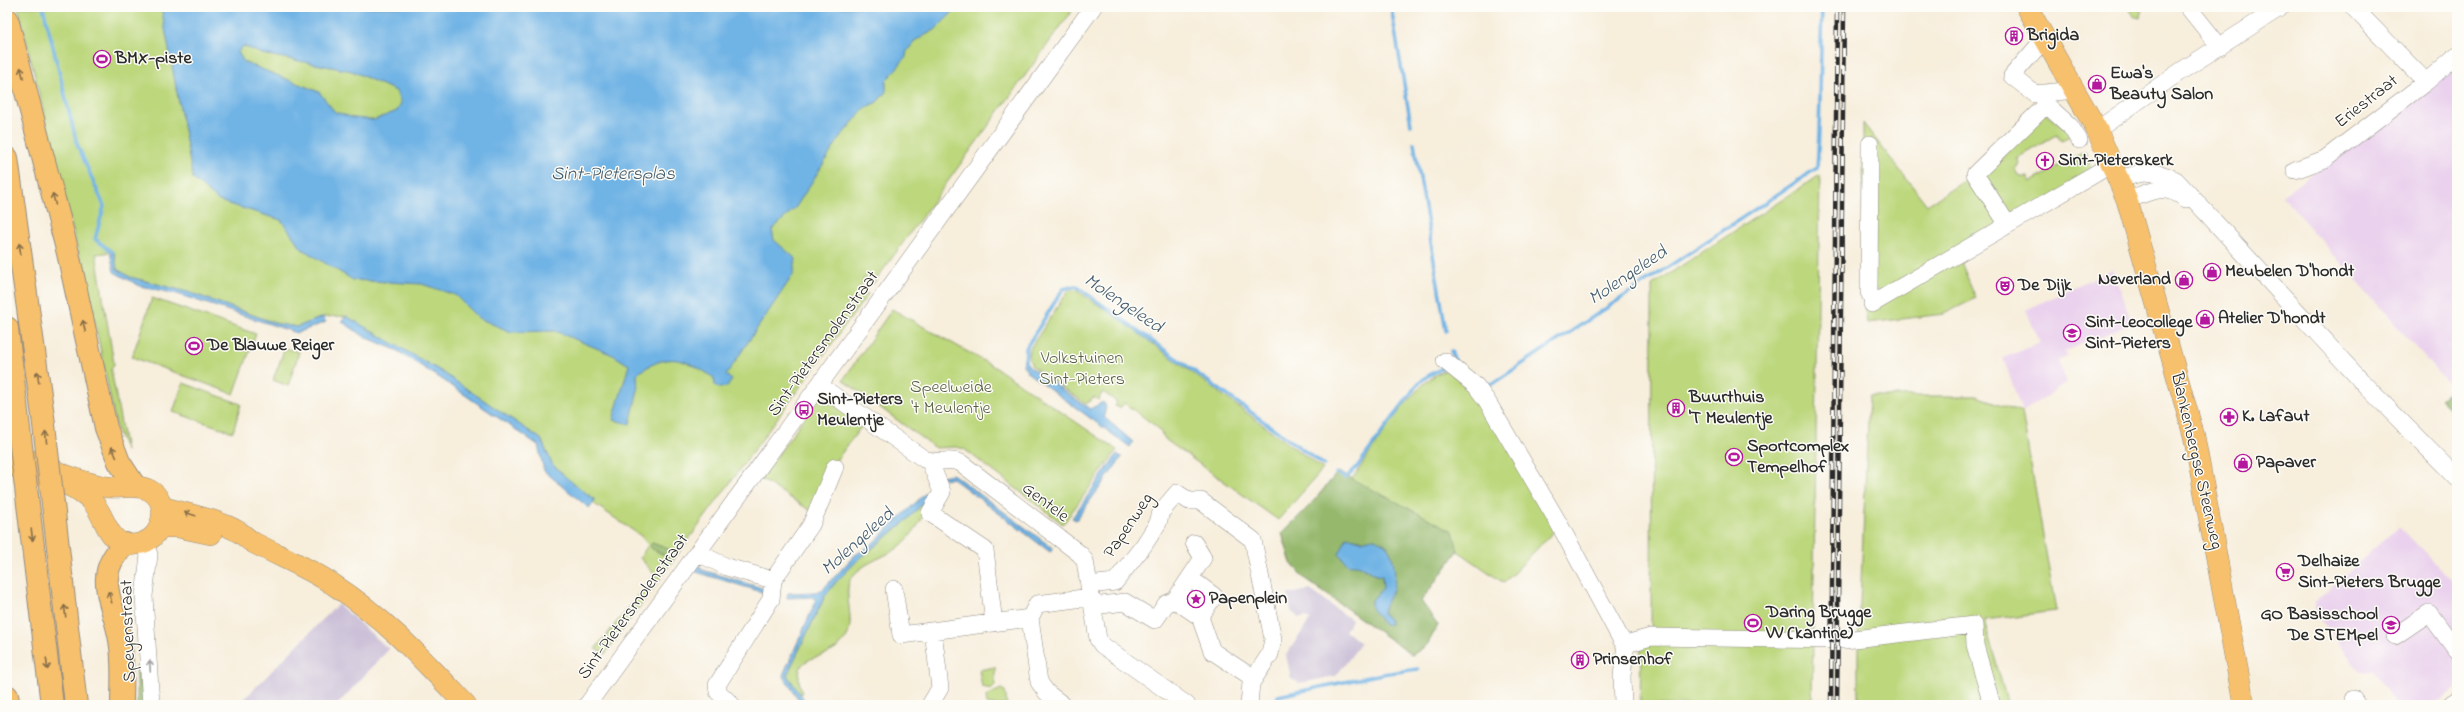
<svg xmlns="http://www.w3.org/2000/svg" width="2464" height="712" font-family="'Indie Flower',sans-serif">
	<style>
		.built { fill: #ead1ed }
		.industrial { fill: #cabfd7 }
		.green { fill: #bcd77c; stroke: #748154 }
		.forest { fill: #95b86c; stroke: #60724c; fill-rule: evenodd }
		.water { fill: #70b3e5; stroke: #4e6f88; fill-rule: evenodd }
		.lines { fill: none; stroke-linecap: round; stroke-linejoin: round }
		.stream { stroke: #70b3e5; stroke-width: 3.5 }
		.minor-casing { stroke: #918c84; stroke-width: 18 }
		.major-casing { stroke: #918c84; stroke-width: 22 }
		.highway-casing { stroke: #918c84; stroke-width: 24 }
		.minor { stroke: #fff; stroke-width: 17 }
		.major { stroke: #f7c06c; stroke-width: 21 }
		.highway { stroke: #f7c06c; stroke-width: 22 }
		.rail-casing { stroke: #2b2b2b; stroke-width: 4.5 }
		.rail { stroke: #fdfcf7; stroke-width: 3; stroke-dasharray: 9; stroke-linecap: butt }
		.highway-bridge-casing { stroke: #918c84; stroke-width: 24; stroke-linecap: butt }
		.highway-bridge { stroke: #f7c06c; stroke-width: 22 }
		.oneway { stroke: #876e48 }
		.oneway2 { stroke: #a0a0a0 }
		.labels { text-anchor: middle; dominant-baseline: central; stroke-width: 3; stroke-linejoin: round; paint-order: stroke }
		.poi-label { font-size: 18px; font-weight: bold; fill: #2b2b2b; stroke: #fdfcf7; text-anchor: start }
		.street-label { font-size: 18px; fill: #2b2b2b; stroke: #fdfcf7 }
		.park-label { font-size: 18px; fill: #565f43; stroke: #fdfcf7 }
		.water-label { font-size: 19px; font-style: italic; fill: #435b6c; stroke: #fdfcf7 }
	</style>
	<rect width="100%" height="100%" fill="#fdfcf7"/>
	<filter id="ink" filterUnits="userSpaceOnUse"><feTurbulence type="fractalNoise" baseFrequency=".025" numOctaves="2"/><feDisplacementMap in="SourceGraphic" scale="8" xChannelSelector="R" yChannelSelector="G"/><feConvolveMatrix kernelMatrix="1 2 1 2 8 2 1 2 1" color-interpolation-filters="sRGB"/></filter>
	<filter id="wash" filterUnits="userSpaceOnUse"><feTurbulence type="fractalNoise" baseFrequency=".012" numOctaves="4" result="noise"/><feDisplacementMap in="SourceGraphic" scale="16" xChannelSelector="R" yChannelSelector="G"/><feGaussianBlur stdDeviation="0.9" result="paint"/><feColorMatrix in="noise" values="0 0 0 0 0 0 0 0 0 0 0 0 0 0 0 0 0 1.4 0 .05"/><feComposite in="paint" operator="in"/></filter>
	<g filter="url(#wash)">
		<rect width="100%" height="100%" fill="#f7eedc"/>
		<path class="built" d="M 2457,59 L 2457,389 L 2454,391 L 2282,196 L 2430,85 Z
			M 2112,269 L 2132,323 L 2065,351 L 2066,356 L 2058,360 L 2067,383 L 2022,412 L 2003,358 L 2040,343 L 2026,310 Z
			M 2399,526 L 2457,586 L 2457,688 L 2432,705 L 2397,705 L 2373,671 L 2360,672 L 2315,610 L 2315,602 Z"/>
		<path class="industrial" d="M 1310,590 L 1352,620 L 1345,631 L 1361,643 L 1336,676 L 1299,683 L 1291,678 L 1286,655 L 1310,620 L 1306,617 L 1299,618 L 1291,611 L 1288,594 Z
			M 338,604 L 389,649 L 337,705 L 238,705 Z"/>
		<path class="green" d="M 18,7 L 1075,7 L 873,284 L 865,277 L 858,293 L 862,291 L 868,294 L 605,654 L 595,649 L 655,575 L 640,558 L 648,545 L 641,536 L 593,503 L 595,500 L 567,479 L 552,464 L 541,439 L 482,399 L 346,316 L 323,317 L 297,327 L 278,324 L 191,293 L 130,277 L 117,269 L 114,252 L 96,254 L 114,364 L 111,369 L 126,451 L 117,430 L 92,309 Z
			M 2128,7 L 2143,7 L 2141,18 L 2134,16 Z
			M 2036,106 L 2073,134 L 2061,141 L 2057,135 L 2017,158 L 2020,163 L 2016,170 L 2020,177 L 2028,177 L 2031,182 L 2085,152 L 2096,177 L 1960,260 L 1976,298 L 1944,314 L 1867,323 L 1864,304 L 1863,123 L 1927,205 L 1970,177 Z
			M 1820,175 L 1812,705 L 1640,705 L 1641,646 L 1651,643 L 1652,285 Z
			M 1071,290 L 1076,290 L 1112,314 L 1323,469 L 1278,520 L 1166,440 L 1157,427 L 1124,403 L 1120,408 L 1115,406 L 1117,402 L 1103,392 L 1098,400 L 1094,397 L 1086,404 L 1032,366 L 1028,356 L 1029,350 L 1067,292 Z
			M 152,298 L 256,334 L 234,394 L 132,357 Z
			M 892,309 L 998,369 L 1117,450 L 1063,524 L 964,449 L 956,447 L 935,448 L 843,380 Z
			M 285,348 L 299,352 L 288,386 L 273,380 Z
			M 1447,370 L 1473,387 L 1557,528 L 1504,583 L 1458,551 L 1421,601 L 1438,625 L 1427,645 L 1412,655 L 1305,579 L 1291,563 L 1282,533 L 1312,503 L 1338,472 L 1352,479 C 1372,452 1416,376 1447,370 Z
			M 183,383 L 241,404 L 233,432 L 173,412 Z
			M 819,396 L 864,423 L 832,466 L 811,511 L 761,479 Z
			M 1869,396 L 1976,396 L 2022,412 L 2056,611 L 1984,620 L 2008,705 L 1858,705 L 1858,651 Z
			M 934,492 C 927,512 912,540 893,551 C 879,559 862,564 852,577 C 840,592 859,623 844,641 C 825,666 788,647 802,693 L 800,695 L 787,675 L 825,596 L 836,582 L 858,560 L 905,522 Z
			M 995,667 L 995,685 L 991,689 L 982,687 L 979,670 Z
			M 1001,689 L 1005,691 L 1007,705 L 987,705 L 986,696 Z"/>
		<path class="forest" d="M 2457,388 L 2457,416 L 2439,399 Z
			M 1338,472 L 1453,531 L 1458,551 L 1421,601 L 1438,625 L 1427,645 L 1412,655 L 1305,579 L 1291,563 L 1282,533 L 1312,503 ZM 1347,538 L 1368,541 L 1392,592 L 1385,601 L 1383,614 L 1389,619 L 1390,624 L 1371,601 L 1383,588 L 1382,576 C 1361,574 1355,554 1347,538 Z
			M 652,543 L 674,551 L 676,553 L 672,559 L 652,549 L 650,546 Z
			M 141,664 L 144,705 L 137,705 L 137,667 Z"/>
		<path class="water" d="M 161,7 L 958,7 L 935,30 L 916,40 L 907,51 L 906,57 L 886,81 L 886,92 L 877,102 L 865,108 L 841,136 L 796,207 L 772,230 L 774,240 L 796,259 L 793,275 L 726,375 L 732,380 L 727,387 L 719,388 L 715,385 L 714,378 C 685,358 668,351 637,374 L 638,390 L 630,424 L 613,420 L 629,365 L 613,355 L 555,331 L 511,332 L 478,318 L 455,295 L 422,284 L 353,280 L 302,249 L 281,220 L 219,201 L 193,179 ZM 243,46 L 262,54 L 352,71 L 396,91 L 401,103 L 397,111 L 374,120 L 354,118 L 335,112 L 319,92 L 244,62 L 238,52 Z
			M 110,252 L 114,252 L 117,269 L 130,277 L 191,293 L 278,324 L 297,327 L 323,317 L 326,322 L 297,333 L 177,294 L 140,286 L 114,272 Z
			M 346,316 L 439,370 L 541,439 L 552,464 L 568,479 L 595,500 L 589,508 L 544,471 L 538,445 L 443,380 L 396,350 L 365,337 L 341,321 Z
			M 1024,359 L 1030,367 L 1090,409 L 1103,402 L 1106,406 L 1104,417 L 1133,442 L 1130,447 L 1028,373 L 1023,365 Z
			M 1117,454 L 1122,457 L 1076,520 L 1072,518 Z
			M 951,474 L 954,475 L 1054,549 L 1050,552 L 952,478 L 945,480 L 942,476 Z
			M 930,489 L 934,492 L 905,522 L 858,560 L 836,582 L 825,596 L 787,675 L 808,705 L 802,705 L 783,675 L 816,601 L 813,597 L 787,598 L 788,593 L 817,592 L 823,589 L 855,555 L 871,545 Z
			M 1347,537 L 1361,541 L 1373,538 C 1377,540 1384,543 1387,546 C 1395,556 1397,580 1392,592 C 1387,602 1385,601 1383,614 L 1389,619 L 1390,624 L 1384,625 L 1371,608 L 1371,601 L 1383,588 L 1382,576 C 1367,574 1366,563 1348,565 L 1339,554 Z
			M 698,565 L 701,567 L 700,569 L 709,572 L 769,590 L 768,594 L 693,571 Z"/>
		<g class="lines">
			<path class="stream" d="M 43,7 L 77,144 L 104,206 L 95,239 L 112,252
				M 1391,7 L 1411,125
				M 1414,143 L 1446,331
				M 1451,351 L 1455,360
				M 1025,363 L 1026,348 L 1063,289 L 1076,286 L 1324,465
				M 1481,382 L 1492,384 L 1817,168 C 1821,114 1820,61 1822,7
				M 1336,473 L 1346,478 L 1357,467 L 1416,386 L 1426,377 L 1444,367
				M 1278,705 L 1276,700 L 1278,696 L 1382,674 L 1418,669"/>
		</g>
	</g>
	<g filter="url(#ink)">
		<g class="lines">
			<defs>
				<path id="minor" d="M 2188,7 L 2220,47
					M 2353,7 L 2426,82
					M 2045,38 L 2012,76 L 2035,94 L 2075,90
					M 2097,130 L 2178,73 L 2281,7
					M 1870,144 L 1869,292 L 1874,303
					M 2295,170 L 2325,159 L 2426,82 L 2457,55
					M 2119,179 C 2142,172 2154,169 2176,180 L 2366,386 L 2457,478
					M 2127,200 C 2150,192 2164,182 2186,199
					M 2008,225 L 1975,174 L 2041,110 L 2049,107 L 2070,126 L 2079,140
					M 1872,304 L 2100,171
					M 1445,361 L 1476,386 L 1487,401 L 1558,522 L 1622,641 L 1626,644 L 1651,637 L 1845,640 L 1974,625 L 1975,645 L 1992,705
					M 819,385 L 924,459 C 937,465 949,457 961,463 L 1080,554 L 1085,561 L 1098,639 L 1102,645 L 1187,705
					M 930,462 L 942,492 L 930,513 L 985,550 L 994,623
					M 145,542 L 149,555 L 144,596 L 151,705
					M 698,553 L 727,567 L 773,580 L 771,599 L 717,685 L 718,692 L 732,705
					M 773,580 L 811,525 L 835,467
					M 1089,585 L 1115,582 L 1144,545 L 1158,523 L 1161,512 L 1177,493 L 1189,501 L 1201,501 L 1253,540 L 1273,639 L 1270,654 L 1251,683 L 1249,705
					M 894,589 L 901,635 L 1030,618 L 1037,604 L 1091,597
					M 1175,600 L 1200,617 L 1214,596 L 1191,579
					M 1093,606 L 1125,602 L 1155,620 L 1166,604 L 1175,600 L 1203,558 L 1194,543
					M 1200,617 L 1212,651 L 1247,674 L 1255,674
					M 1030,618 L 1039,682 L 1047,693 L 1063,705
					M 2395,636 L 2429,613 L 2457,651
					M 2353,699 L 2357,705
					M 587,705 L 1093,7
					M 930,705 L 940,688 L 933,631
					M 1623,705 L 1622,676 L 1626,644
					M 2451,705 L 2457,701"/>
				<path id="major" d="M 2027,7 L 2097,130 L 2127,200 L 2194,436 L 2244,705
					M 7,451 C 37,463 75,482 107,487 C 122,489 135,483 149,490 C 170,501 165,536 142,543 C 106,553 108,516 90,499 C 73,482 31,473 7,464
					M 162,507 C 187,514 216,519 239,532 C 244,535 248,540 254,543 C 281,557 309,568 334,585 C 385,618 425,662 466,705
					M 161,527 L 178,527 L 211,534"/>
				<path id="highway" d="M 7,19 L 68,253 L 106,428 L 119,462 L 134,485
					M 7,158 L 43,416
					M 7,328 L 16,404
					M 27,496 L 52,705
					M 53,504 L 76,705
					M 7,696 L 9,705
					M 122,705 C 122,684 124,661 120,640 C 114,603 91,575 125,544"/>
			</defs>
			<use href="#minor" class="minor-casing"/>
			<use href="#major" class="major-casing"/>
			<use href="#highway" class="highway-casing"/>
			<use href="#minor" class="minor"/>
			<use href="#major" class="major"/>
			<use href="#highway" class="highway"/>
			<defs>
				<path id="rail" d="M 1831,705 L 1837,7
					M 1837,705 L 1844,7"/>
			</defs>
			<use href="#rail" class="rail-casing"/>
			<use href="#rail" class="rail"/>
			<defs>
				<path id="highway-bridge" d="M 16,404 L 27,496
					M 43,416 L 53,504"/>
			</defs>
			<use href="#highway-bridge" class="highway-bridge-casing"/>
			<use href="#highway-bridge" class="highway-bridge"/>
		</g>
		<defs><path id="oneway-shaft" d="M-6 0H5M1.5-3L5.5 0L1.5 3" fill="none" stroke-width="1.6" stroke-linecap="round" stroke-linejoin="round"/></defs>
		<g class="oneway">
			<use href="#oneway-shaft" transform="translate(22 73) rotate(-104)"/>
			<use href="#oneway-shaft" transform="translate(54 199) rotate(-104)"/>
			<use href="#oneway-shaft" transform="translate(20 249) rotate(-98)"/>
			<use href="#oneway-shaft" transform="translate(84 326) rotate(-102)"/>
			<use href="#oneway-shaft" transform="translate(38 377) rotate(-98)"/>
			<use href="#oneway-shaft" transform="translate(46 437) rotate(-96)"/>
			<use href="#oneway-shaft" transform="translate(114 452) rotate(-114)"/>
			<use href="#oneway-shaft" transform="translate(190 514) rotate(-163)"/>
			<use href="#oneway-shaft" transform="translate(32 535) rotate(83)"/>
			<use href="#oneway-shaft" transform="translate(110 597) rotate(-107)"/>
			<use href="#oneway-shaft" transform="translate(65 611) rotate(-97)"/>
			<use href="#oneway-shaft" transform="translate(47 664) rotate(83)"/>
		</g>
		<use class="oneway2" href="#oneway-shaft" transform="translate(150 666) rotate(-93)"/>
	</g>
	<defs>
		<symbol id="building-ring" viewBox="-11 -11 22 22"><circle r="9.5" fill="#fdfcf7" stroke="#b5179e" stroke-width="1.5"/><path d="M-4-6H4V6H1V3H-1V6H-4ZM-2.5-4.3h1.7v1.8h-1.7ZM.8-4.3h1.7v1.8H.8ZM-2.5-1h1.7V.8h-1.7ZM.8-1h1.7V.8H.8Z" fill="#b5179e"/></symbol>
		<symbol id="stadium-ring" viewBox="-11 -11 22 22"><circle r="9.5" fill="#fdfcf7" stroke="#b5179e" stroke-width="1.5"/><path d="M0-5a6.5 5 0 1 0 0 10a6.5 5 0 1 0 0-10ZM-3.5-1.8h7v3.6h-7Z" fill="#b5179e"/></symbol>
		<symbol id="shop-ring" viewBox="-11 -11 22 22"><circle r="9.5" fill="#fdfcf7" stroke="#b5179e" stroke-width="1.5"/><path d="M-5-2.5h2.3a2.7 3.5 0 0 1 5.4 0H5L5.5 6h-11ZM-1.5-2.5h3a1.5 2.3 0 0 0-3 0Z" fill="#b5179e"/></symbol>
		<symbol id="church-ring" viewBox="-11 -11 22 22"><circle r="9.5" fill="#fdfcf7" stroke="#b5179e" stroke-width="1.5"/><path d="M-1.2-6h2.4v3.5h3.3v2.4h-3.3V6h-2.4V-.1h-3.3v-2.4h3.3Z" fill="#b5179e"/></symbol>
		<symbol id="theatre-ring" viewBox="-11 -11 22 22"><circle r="9.5" fill="#fdfcf7" stroke="#b5179e" stroke-width="1.5"/><path d="M-5-5.5Q0-4 5-5.5V0Q5 5 0 6Q-5 5-5 0ZM-3.3-2.5H-1v1.5H-3.3ZM1-2.5H3.3v1.5H1ZM-2.8 1Q0 5.5 2.8 1Z" fill="#b5179e"/></symbol>
		<symbol id="school-ring" viewBox="-11 -11 22 22"><circle r="9.5" fill="#fdfcf7" stroke="#b5179e" stroke-width="1.5"/><path d="M0-5L7-2L0 1L-7-2ZM-4 1L0 2.5L4 1V4Q0 6-4 4Z" fill="#b5179e"/></symbol>
		<symbol id="bus-ring" viewBox="-11 -11 22 22"><circle r="9.5" fill="#fdfcf7" stroke="#b5179e" stroke-width="1.5"/><path d="M-5-6H5V4H4V6H2V4H-2V6H-4V4H-5ZM-3.5-4V0h7V-4ZM-3.5 1.2v1.5H-2V1.2ZM2 1.2v1.5H3.5V1.2Z" fill="#b5179e"/></symbol>
		<symbol id="pharmacy-ring" viewBox="-11 -11 22 22"><circle r="9.5" fill="#fdfcf7" stroke="#b5179e" stroke-width="1.5"/><path d="M-2-6h4v4h4v4h-4v4h-4v-4h-4v-4h4Z" fill="#b5179e"/></symbol>
		<symbol id="supermarket-ring" viewBox="-11 -11 22 22"><circle r="9.5" fill="#fdfcf7" stroke="#b5179e" stroke-width="1.5"/><path d="M-6-5.5h2.5l.6 2H6L4.5 2H-2.5L-4.4-4H-6ZM-1.5 3.2a1.3 1.3 0 1 0 .1 0ZM3 3.2a1.3 1.3 0 1 0 .1 0Z" fill="#b5179e"/></symbol>
		<symbol id="sight-ring" viewBox="-11 -11 22 22"><circle r="9.5" fill="#fdfcf7" stroke="#b5179e" stroke-width="1.5"/><path d="M0-6L1.8-2.2L6-1.7L2.9 1.2L3.7 5.4L0 3.3L-3.7 5.4L-2.9 1.2L-6-1.7L-1.8-2.2Z" fill="#b5179e"/></symbol>
	</defs>
	<g fill-rule="evenodd">
		<use href="#building-ring" x="2004" y="26" width="20" height="20"/>
		<use href="#stadium-ring" x="92" y="49" width="20" height="20"/>
		<use href="#shop-ring" x="2087" y="74" width="20" height="20"/>
		<use href="#church-ring" x="2035" y="151" width="20" height="20"/>
		<use href="#shop-ring" x="2202" y="262" width="20" height="20"/>
		<use href="#shop-ring" x="2174" y="270" width="20" height="20"/>
		<use href="#theatre-ring" x="1995" y="276" width="20" height="20"/>
		<use href="#shop-ring" x="2195" y="309" width="20" height="20"/>
		<use href="#school-ring" x="2062" y="323" width="20" height="20"/>
		<use href="#stadium-ring" x="184" y="336" width="20" height="20"/>
		<use href="#building-ring" x="1666" y="398" width="20" height="20"/>
		<use href="#bus-ring" x="794" y="400" width="20" height="20"/>
		<use href="#pharmacy-ring" x="2219" y="407" width="20" height="20"/>
		<use href="#stadium-ring" x="1724" y="447" width="20" height="20"/>
		<use href="#shop-ring" x="2233" y="453" width="20" height="20"/>
		<use href="#supermarket-ring" x="2275" y="562" width="20" height="20"/>
		<use href="#sight-ring" x="1186" y="589" width="20" height="20"/>
		<use href="#stadium-ring" x="1743" y="613" width="20" height="20"/>
		<use href="#school-ring" x="2381" y="615" width="20" height="20"/>
		<use href="#building-ring" x="1570" y="650" width="20" height="20"/>
	</g>
	<g class="labels">
		<g class="poi-label">
			<text x="2027" y="36">Brigida</text>
			<text x="115" y="59">BMX-piste</text>
			<text x="2110" y="74">Ewa's<tspan x="2110" dy="21">Beauty Salon</tspan></text>
			<text x="2058" y="161">Sint-Pieterskerk</text>
			<text x="2225" y="272">Meubelen D'hondt</text>
			<text x="2171" y="280" text-anchor="end">Neverland</text>
			<text x="2018" y="286">De Dijk</text>
			<text x="2218" y="319">Atelier D'hondt</text>
			<text x="2085" y="323">Sint-Leocollege<tspan x="2085" dy="21">Sint-Pieters</tspan></text>
			<text x="207" y="346">De Blauwe Reiger</text>
			<text x="1689" y="398">Buurthuis<tspan x="1689" dy="21">'T Meulentje</tspan></text>
			<text x="817" y="400">Sint-Pieters<tspan x="817" dy="21">Meulentje</tspan></text>
			<text x="2242" y="417">K. Lafaut</text>
			<text x="1747" y="447">Sportcomplex<tspan x="1747" dy="21">Tempelhof</tspan></text>
			<text x="2256" y="463">Papaver</text>
			<text x="2298" y="562">Delhaize<tspan x="2298" dy="21">Sint-Pieters Brugge</tspan></text>
			<text x="1209" y="599">Papenplein</text>
			<text x="1766" y="613">Daring Brugge<tspan x="1766" dy="21">VV (kantine)</tspan></text>
			<text x="2378" y="615" text-anchor="end">GO Basisschool<tspan x="2378" dy="21">De STEMpel</tspan></text>
			<text x="1593" y="660">Prinsenhof</text>
		</g>
		<g class="street-label">
			<text transform="translate(2367 102) rotate(-38)">Eriestraat</text>
			<text transform="translate(824 344) rotate(-54)">Sint-Pietersmolenstraat</text>
			<text transform="translate(2196 461) rotate(77)">Blankenbergse Steenweg</text>
			<text transform="translate(1045 503) rotate(37)">Gentele</text>
			<text transform="translate(1129 526) rotate(-56)">Papenweg</text>
			<text transform="translate(634 607) rotate(-54)">Sint-Pietersmolenstraat</text>
			<text transform="translate(129 631) rotate(-92)">Speyenstraat</text>
		</g>
		<g class="park-label">
			<text x="1082" y="359">Volkstuinen<tspan x="1082" dy="21">Sint-Pieters</tspan></text>
			<text x="951" y="388">Speelweide<tspan x="951" dy="21">'t Meulentje</tspan></text>
		</g>
		<g class="water-label">
			<text x="613" y="174">Sint-Pietersplas</text>
			<text transform="translate(1628 276) rotate(-34)">Molengeleed</text>
			<text transform="translate(1123 304) rotate(34)">Molengeleed</text>
			<text transform="translate(858 542) rotate(-42)">Molengeleed</text>
		</g>
	</g>
	<rect width="2464" height="712" fill="none" stroke="#fdfcf7" stroke-width="24"/>
</svg>
